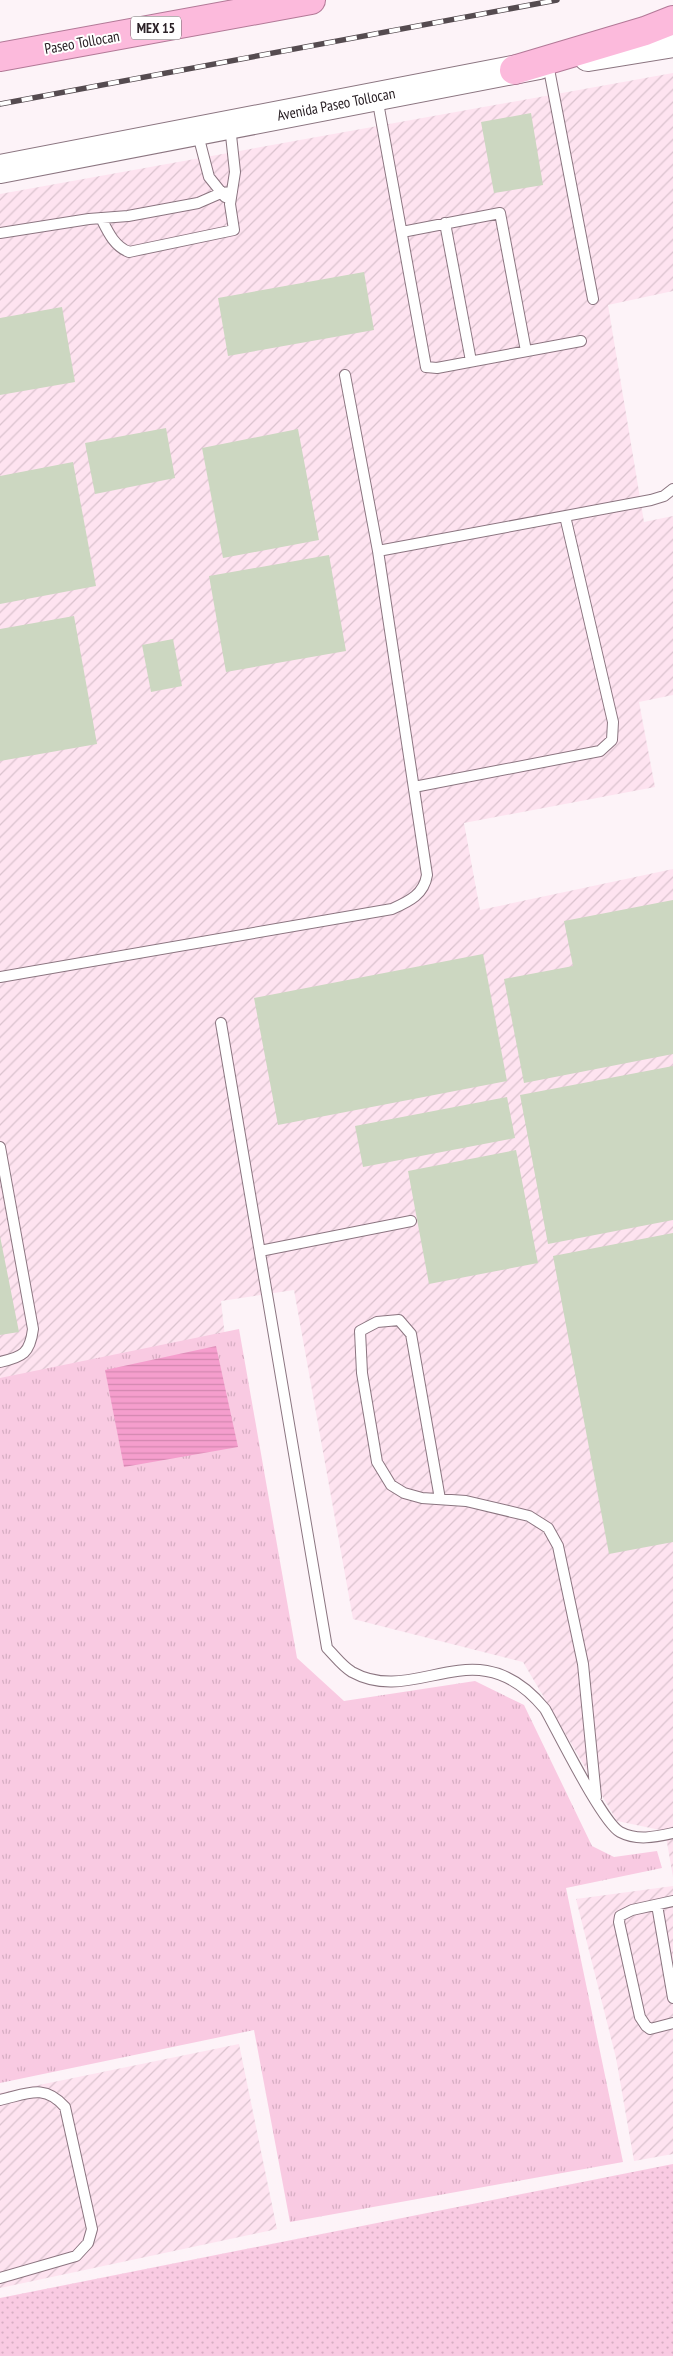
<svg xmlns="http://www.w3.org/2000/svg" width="673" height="2356" font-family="'PT Sans Narrow',sans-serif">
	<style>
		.industrial { fill: url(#industrial-furrows) }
		.grass { fill: url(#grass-dots) }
		.park { fill: url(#park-tufts) }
		.water { fill: url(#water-rules) }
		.building { fill: #ccd7c1 }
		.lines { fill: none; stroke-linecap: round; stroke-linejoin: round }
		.service-casing { stroke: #8b7580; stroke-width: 12 }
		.secondary-casing { stroke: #8b7580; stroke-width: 30 }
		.trunk-casing { stroke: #b27997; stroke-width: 30 }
		.service { stroke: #fff; stroke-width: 10 }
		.secondary { stroke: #fff; stroke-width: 28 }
		.trunk { stroke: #fcbadc; stroke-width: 28 }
		.rail-casing { stroke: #554b50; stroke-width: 5.5 }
		.rail { stroke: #fff; stroke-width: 4; stroke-dasharray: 11; stroke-linecap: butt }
		.labels { text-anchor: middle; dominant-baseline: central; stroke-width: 4; stroke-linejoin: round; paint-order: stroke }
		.shield { fill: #fff; stroke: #6a6467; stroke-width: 1 }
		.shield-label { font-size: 14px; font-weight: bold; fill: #2a2126 }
		.street-label { font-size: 15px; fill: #2a2126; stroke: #fff }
	</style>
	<defs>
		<pattern id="industrial-furrows" width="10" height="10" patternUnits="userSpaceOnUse" patternTransform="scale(1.25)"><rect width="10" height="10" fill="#fee3f0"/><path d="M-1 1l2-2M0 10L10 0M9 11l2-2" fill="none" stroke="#dac2ce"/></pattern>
		<pattern id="grass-dots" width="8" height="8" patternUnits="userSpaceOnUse" patternTransform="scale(1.25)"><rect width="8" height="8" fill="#f9cae2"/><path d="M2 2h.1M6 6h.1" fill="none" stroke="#d6adc2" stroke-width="1.8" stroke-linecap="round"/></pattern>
		<pattern id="park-tufts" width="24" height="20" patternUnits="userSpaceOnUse" patternTransform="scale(1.25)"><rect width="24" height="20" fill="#f9cae2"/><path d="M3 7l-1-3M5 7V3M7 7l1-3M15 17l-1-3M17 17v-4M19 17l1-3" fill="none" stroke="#d6adc2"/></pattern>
		<pattern id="water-rules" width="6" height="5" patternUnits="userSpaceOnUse" patternTransform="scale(1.25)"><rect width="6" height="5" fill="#f59ecd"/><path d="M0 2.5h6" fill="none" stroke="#d288b0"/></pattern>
	</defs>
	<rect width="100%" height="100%" fill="#fdf3f8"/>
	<path class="industrial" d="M 673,73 L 673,291 L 608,305 L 644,522 L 673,516 L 673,695 L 639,702 L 655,787 L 464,823 L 480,910 L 673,869 L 673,1877 L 665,1831 L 617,1821 L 523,1662 L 353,1619 L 294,1290 L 221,1301 L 226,1346 L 0,1390 L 0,194 Z
		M 673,1886 L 673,2154 L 634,2161 L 616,2058 L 576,1899 Z
		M 239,2044 L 277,2229 L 0,2288 L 0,2093 Z"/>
	<path class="grass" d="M 673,2164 L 673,2356 L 0,2356 L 0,2298 Z"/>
	<path class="park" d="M 239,1329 L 297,1658 L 344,1701 L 475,1681 L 524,1705 L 592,1846 L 614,1857 L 657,1851 L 662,1868 L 566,1888 L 623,2162 L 290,2222 L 254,2030 L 0,2083 L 0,1378 Z"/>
	<path class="water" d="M 216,1346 L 238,1447 L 124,1467 L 105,1370 Z"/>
	<path class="building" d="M 531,113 L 543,185 L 494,193 L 481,122 Z
		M 364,272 L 374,330 L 228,356 L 218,298 Z
		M 62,307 L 75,382 L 0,395 L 0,318 Z
		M 166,428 L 175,478 L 95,494 L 85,443 Z
		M 298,429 L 319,540 L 223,558 L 202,448 Z
		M 73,462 L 96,586 L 0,604 L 0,476 Z
		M 329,555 L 346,651 L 226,672 L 209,576 Z
		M 74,616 L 97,744 L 0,761 L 0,629 Z
		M 173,639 L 182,686 L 151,692 L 142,645 Z
		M 673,900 L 673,1054 L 524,1083 L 504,979 L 573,966 L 564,921 Z
		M 483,954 L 507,1081 L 278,1125 L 254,998 Z
		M 673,1066 L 673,1220 L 548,1244 L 520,1095 Z
		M 507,1097 L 515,1138 L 363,1167 L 355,1126 Z
		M 516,1150 L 538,1263 L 429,1284 L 408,1171 Z
		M 673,1233 L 673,1542 L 609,1554 L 553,1256 Z
		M 0,1236 L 19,1332 L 0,1335 Z"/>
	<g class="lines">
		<defs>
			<path id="service" d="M 548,64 L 593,299
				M 377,97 L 426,367 L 437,368 L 581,341
				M 197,131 L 209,177 L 225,197
				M 101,218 C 108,232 114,246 129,252 L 234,230 L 230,204 L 235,172 L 230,126
				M 445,223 L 471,361
				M 402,232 L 500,213 L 526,351
				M 0,233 L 89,219 L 128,216 L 198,203 L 221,193 L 232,192
				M 345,375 L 378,551
				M 414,787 L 600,751 L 612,740 L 613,722 L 565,516
				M 0,977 L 392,909 C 410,901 424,894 427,875 L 378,551 L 651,500 L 664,496 L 673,489
				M 221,1023 L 327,1648 C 335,1656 342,1666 352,1672 C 417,1708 476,1625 545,1709 C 558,1732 602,1822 620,1832 C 637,1841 655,1837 673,1833
				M 0,1147 L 33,1329 C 30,1353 23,1357 0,1362
				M 260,1251 L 411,1221
				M 440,1499 L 411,1334 L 399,1320 L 377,1322 L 360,1331 L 362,1373 L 377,1462 L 391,1485 L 404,1493 L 422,1498 L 466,1501 L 529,1516 L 548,1528 L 558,1546 L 583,1664 L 596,1797
				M 673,1901 L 632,1910 L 620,1916 L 619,1922 L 640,2017 L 646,2026 L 650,2029 L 673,2023
				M 657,1905 L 673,1998
				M 0,2100 C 27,2094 44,2083 65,2107 L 92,2229 L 88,2243 L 76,2256 L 0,2278"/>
			<path id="secondary" d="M 588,57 L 673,43
				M 0,169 L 539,65"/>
			<path id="trunk" d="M 0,57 L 311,0
				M 514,70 L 645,31 L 673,20"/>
		</defs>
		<use href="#service" class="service-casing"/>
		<use href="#secondary" class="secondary-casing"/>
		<use href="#trunk" class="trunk-casing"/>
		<use href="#service" class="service"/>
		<use href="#secondary" class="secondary"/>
		<use href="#trunk" class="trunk"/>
		<defs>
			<path id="rail" d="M 0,104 L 557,0"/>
		</defs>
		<use href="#rail" class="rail-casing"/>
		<use href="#rail" class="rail"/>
	</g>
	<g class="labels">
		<rect class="shield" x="131" y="16.5" width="50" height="23" rx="4"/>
		<g class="shield-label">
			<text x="156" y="28">MEX 15</text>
		</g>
		<g class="street-label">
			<text transform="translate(82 42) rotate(-10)">Paseo Tollocan</text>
			<text transform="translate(336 104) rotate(-11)">Avenida Paseo Tollocan</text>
		</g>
	</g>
</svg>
